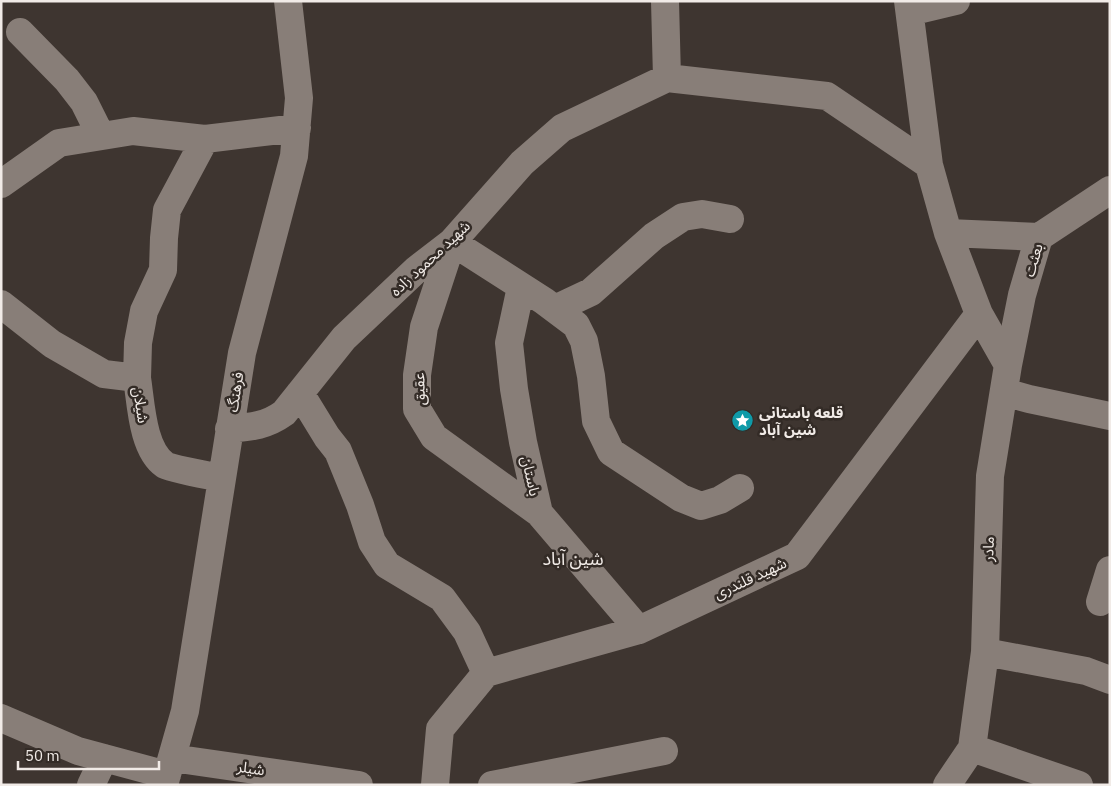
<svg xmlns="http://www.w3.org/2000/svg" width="1111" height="786" font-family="'IBM Plex Sans','Noto Sans Arabic',sans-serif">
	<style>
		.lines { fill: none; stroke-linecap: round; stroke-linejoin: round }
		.minor { stroke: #887e78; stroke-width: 28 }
		.labels { text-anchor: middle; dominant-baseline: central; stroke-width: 5; stroke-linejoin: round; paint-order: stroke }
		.street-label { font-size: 15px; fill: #f1ebe7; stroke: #332b26 }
		.poi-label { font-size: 15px; font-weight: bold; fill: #f1ebe7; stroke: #332b26; text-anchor: start }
		.quarter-label { font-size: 18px; fill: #f1ebe7; stroke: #332b26 }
	</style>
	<rect width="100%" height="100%" fill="#3e3530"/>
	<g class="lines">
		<path class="minor" d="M 665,1 L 667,78
			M 908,1 L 929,165
			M 910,12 L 956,1
			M 20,32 L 67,80 L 84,102 L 101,136
			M 667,78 L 827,96 L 929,165 L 948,233 L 979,314 L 1008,365 L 990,476 L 985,652 L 972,748 L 947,785
			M 1,184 L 59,143 L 133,131 L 205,139 L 297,128
			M 948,233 L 1039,237
			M 521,287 L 509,343 L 514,389 L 523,442 L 539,513 L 639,630
			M 1,304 L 52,344 L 104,374 L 137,378 C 141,403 142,449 165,465 C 173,469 211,476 222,478
			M 555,309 L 591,292 L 654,236 L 683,217 L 702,214 L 730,219
			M 1008,365 L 1022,295 L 1039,237 L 1110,190
			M 137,378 L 138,343 L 144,311 L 163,270 L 164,238 L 167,210 L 205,139
			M 1004,392 L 1029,399 L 1110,416
			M 300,393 L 327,437 L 338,451 L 360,505 L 372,542 L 387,565 L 442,598 L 467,632 L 486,673
			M 229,429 C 251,427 266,426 284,413 L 344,338 L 417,269 L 452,242 L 522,163 L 562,128 L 667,78
			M 539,513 L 434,437 L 417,409 L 417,375 L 424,327 L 452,242 L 544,301 L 576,325 L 584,341 L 591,376 L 596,421 L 611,452 L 681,498 L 701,506 L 720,500 L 740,488
			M 1100,602 L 1110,570
			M 985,652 L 1086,671 L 1110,680
			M 1,718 L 78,751 L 167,775
			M 972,748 L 1079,785
			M 172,758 L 359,785
			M 91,785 L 104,758
			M 164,785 L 185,711 L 242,353 L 294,156 L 299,98 L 288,1
			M 435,785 L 440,729 L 486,673 L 639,630 L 797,556 L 979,314
			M 492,785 L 664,751"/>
	</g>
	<defs>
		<symbol id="sight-disc" viewBox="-11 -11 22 22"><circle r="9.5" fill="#0f9aa8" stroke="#332b26"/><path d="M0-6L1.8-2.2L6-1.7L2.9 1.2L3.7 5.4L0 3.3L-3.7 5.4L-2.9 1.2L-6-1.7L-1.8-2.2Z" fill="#fff"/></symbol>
	</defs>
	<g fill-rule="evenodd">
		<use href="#sight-disc" x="730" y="408" width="25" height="25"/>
	</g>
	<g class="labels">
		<g class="street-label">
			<text transform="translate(430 258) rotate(-43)">شهید محمود زاده</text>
			<text transform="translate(1033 260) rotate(-74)">بعثت</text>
			<text transform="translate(419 389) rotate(-91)">عقیق</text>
			<text transform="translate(235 392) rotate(-81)">فرهنگ</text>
			<text transform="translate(141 405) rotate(81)">شیلان</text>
			<text transform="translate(531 476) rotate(77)">باستان</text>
			<text transform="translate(988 549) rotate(-88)">مادر</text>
			<text transform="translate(750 578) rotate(-25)">شهید قلندری</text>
			<text transform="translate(251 768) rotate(8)">شیلر</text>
		</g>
		<g class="poi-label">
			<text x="759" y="412">قلعه باستانی<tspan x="759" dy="17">شین آباد</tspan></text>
		</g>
		<g class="quarter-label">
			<text x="573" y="558">شین آباد</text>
		</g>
	</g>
	<rect width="1111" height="786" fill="none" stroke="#f1ebe7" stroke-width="5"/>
	<path d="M18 761v8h141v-8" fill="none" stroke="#f1ebe7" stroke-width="2.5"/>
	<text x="25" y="761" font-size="15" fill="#f1ebe7" stroke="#332b26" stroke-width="4" paint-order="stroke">50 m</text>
</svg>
